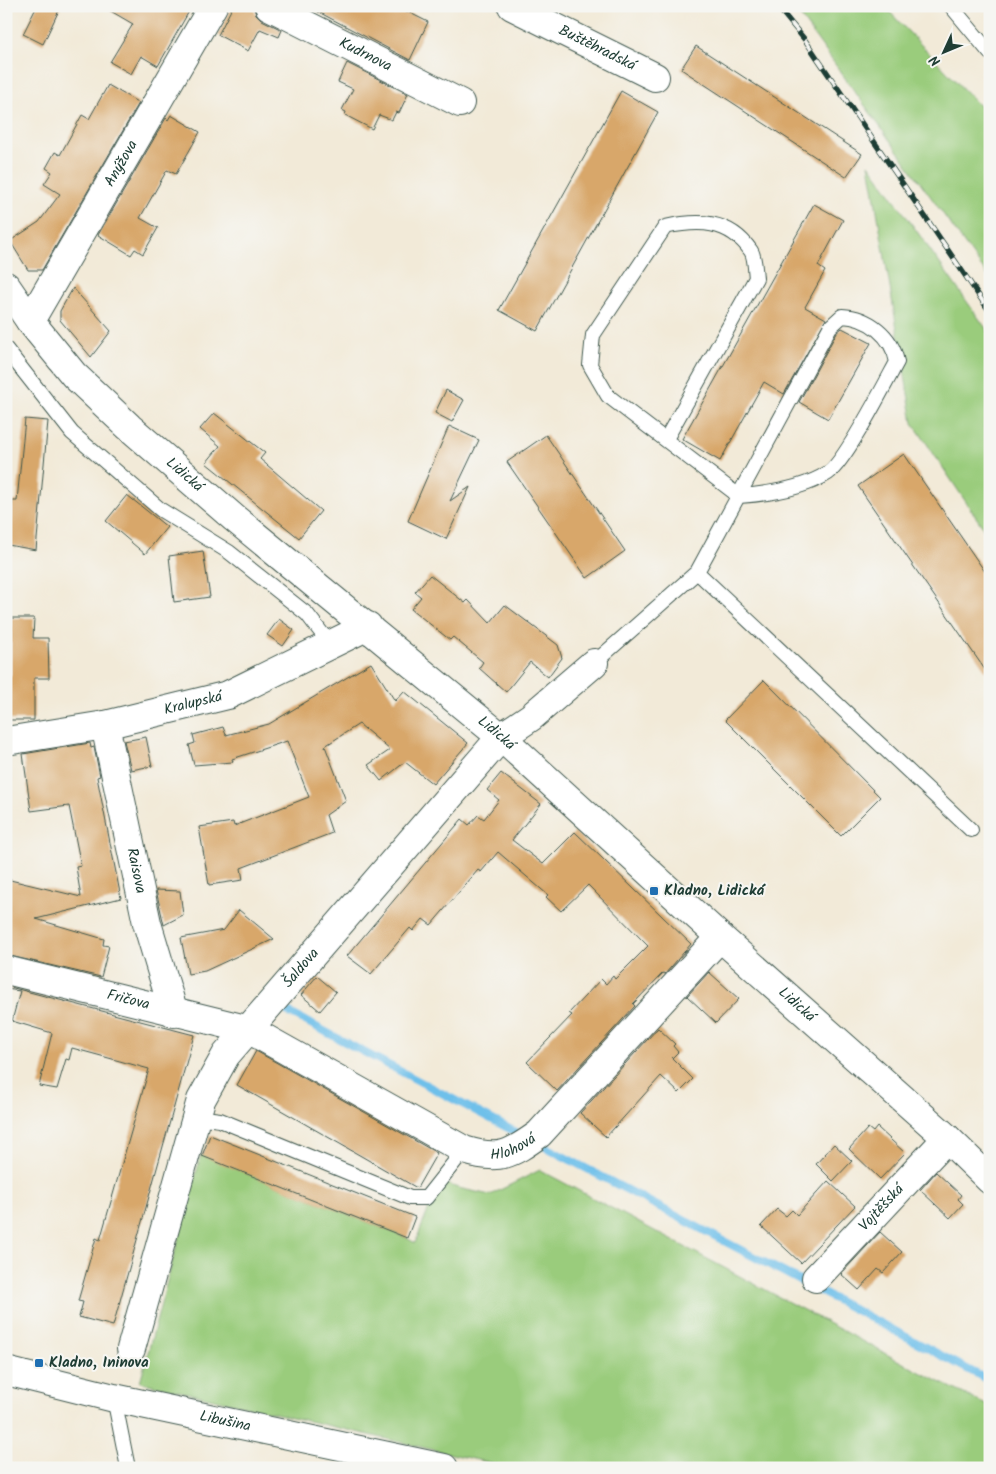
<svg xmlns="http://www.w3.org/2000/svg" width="996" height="1474" font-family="Kalam,sans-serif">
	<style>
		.green { fill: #9acc7c; stroke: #5c8458 }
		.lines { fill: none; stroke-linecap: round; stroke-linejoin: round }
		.stream { stroke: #6ec0ea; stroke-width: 8 }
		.building { fill: #d8a76a }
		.service-casing { stroke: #3f574d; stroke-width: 16 }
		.minor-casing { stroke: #3f574d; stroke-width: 30 }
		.secondary-casing { stroke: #3f574d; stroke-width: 30 }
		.service { stroke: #fff; stroke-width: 14 }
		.minor { stroke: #fff; stroke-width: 28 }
		.secondary { stroke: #fff; stroke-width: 28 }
		.rail-casing { stroke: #1f3d34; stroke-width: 5.5 }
		.rail { stroke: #f6f6f2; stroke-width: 4; stroke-dasharray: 11; stroke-linecap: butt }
		.poi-dot { fill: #1f6fb2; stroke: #f6f6f2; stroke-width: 2 }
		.labels { text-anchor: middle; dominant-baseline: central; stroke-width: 4; stroke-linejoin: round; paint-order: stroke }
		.street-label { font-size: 15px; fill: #1f3d34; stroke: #f6f6f2 }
		.poi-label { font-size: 15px; font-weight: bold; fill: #1f3d34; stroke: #f6f6f2; text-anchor: start }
	</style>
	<rect width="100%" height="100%" fill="#f6f6f2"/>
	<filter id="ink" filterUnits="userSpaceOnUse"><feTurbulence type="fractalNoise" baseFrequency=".02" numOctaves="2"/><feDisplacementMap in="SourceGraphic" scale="10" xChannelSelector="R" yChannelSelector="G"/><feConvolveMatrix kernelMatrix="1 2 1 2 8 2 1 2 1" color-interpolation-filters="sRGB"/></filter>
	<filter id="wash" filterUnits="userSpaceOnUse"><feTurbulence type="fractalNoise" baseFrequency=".0096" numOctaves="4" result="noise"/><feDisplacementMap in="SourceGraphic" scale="20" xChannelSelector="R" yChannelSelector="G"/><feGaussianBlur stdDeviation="1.12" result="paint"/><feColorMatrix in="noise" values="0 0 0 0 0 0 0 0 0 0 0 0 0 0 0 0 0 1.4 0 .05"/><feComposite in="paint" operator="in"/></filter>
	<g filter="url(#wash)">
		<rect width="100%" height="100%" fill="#f2ead8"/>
		<path class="green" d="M 793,6 L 884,6 L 990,117 L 990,279 Z
			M 869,164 L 990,334 L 990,538 L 913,423 Z
			M 201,1155 L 407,1238 L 415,1243 L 440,1181 L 458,1188 L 490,1195 L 540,1170 L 920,1372 L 990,1407 L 990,1468 L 512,1468 L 140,1382 Z"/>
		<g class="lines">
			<path class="stream" d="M 288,1012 L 525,1137
				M 536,1142 L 990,1381"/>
		</g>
		<g id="blocks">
			<path class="building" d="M 37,6 L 61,6 L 43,44 L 23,34 Z
				M 102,6 L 192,6 L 158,66 L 141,56 L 131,74 L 110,62 L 133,24 Z
				M 233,6 L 253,6 L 256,14 L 262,20 L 282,30 L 279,37 L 260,29 L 248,51 L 218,35 Z
				M 307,6 L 396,6 L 428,22 L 410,60 Z
				M 696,46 L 862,154 L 846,177 L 681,69 Z
				M 347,63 L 408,94 L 399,113 L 396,112 L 392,120 L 379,115 L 372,129 L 345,115 L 346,112 L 342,110 L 353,89 L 338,82 Z
				M 108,85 L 139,103 L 42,270 L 28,270 L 10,241 L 39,222 L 60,194 L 44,184 L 52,172 L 46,168 L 55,152 L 60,155 L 82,115 L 89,119 Z
				M 621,91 L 658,112 L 537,331 L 499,310 Z
				M 171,115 L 200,132 L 176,174 L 167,170 L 140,218 L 158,228 L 143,254 L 135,249 L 131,255 L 98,235 L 166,118 L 168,120 Z
				M 814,204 L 843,220 L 818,266 L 825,271 L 805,307 L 826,319 L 784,394 L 764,382 L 720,461 L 682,439 Z
				M 73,288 L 111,331 L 91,357 L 60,320 L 60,311 Z
				M 842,328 L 871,343 L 828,419 L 799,402 L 837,332 Z
				M 446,390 L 464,400 L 452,422 L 435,413 Z
				M 214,413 L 265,453 L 260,459 L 321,511 L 299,538 L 206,463 L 220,446 L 200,429 Z
				M 25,419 L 48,421 L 36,550 L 8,545 L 12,501 L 17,501 Z
				M 449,426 L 479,440 L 450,501 L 470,487 L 446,539 L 408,521 Z
				M 546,435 L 625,551 L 587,578 L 507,462 Z
				M 904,454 L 990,579 L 990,677 L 858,486 Z
				M 127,495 L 167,527 L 145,554 L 106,521 Z
				M 203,551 L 210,597 L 174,602 L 169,556 Z
				M 430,575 L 465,603 L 468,600 L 490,623 L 505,605 L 558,645 L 562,658 L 548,677 L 530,662 L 506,692 L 479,668 L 483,662 L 453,637 L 450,640 L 411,609 L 421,597 L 415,592 Z
				M 11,618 L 34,618 L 33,638 L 48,638 L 49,678 L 34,678 L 34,720 L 8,720 L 8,675 L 11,675 Z
				M 279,619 L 294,630 L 283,646 L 267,635 Z
				M 371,663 L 395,701 L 404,691 L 468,743 L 433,784 L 405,762 L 381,781 L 368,765 L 390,750 L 359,724 L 325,746 L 346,801 L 326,815 L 332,833 L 241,868 L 243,880 L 209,885 L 199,827 L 233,822 L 234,826 L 309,797 L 287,741 L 232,759 L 233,762 L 194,765 L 189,745 L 195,743 L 193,735 L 223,727 L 226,735 L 269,724 Z
				M 764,680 L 880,797 L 841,836 L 725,720 Z
				M 146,737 L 152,766 L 131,770 L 124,741 Z
				M 90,743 L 91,748 L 94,747 L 100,776 L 97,777 L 121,898 L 36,919 L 104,939 L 103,945 L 109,946 L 101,977 L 6,955 L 6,879 L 81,897 L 76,867 L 81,866 L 69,806 L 31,811 L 23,754 Z
				M 501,773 L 541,804 L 512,840 L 543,864 L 575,832 L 691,944 L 665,974 L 663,973 L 633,1004 L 635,1006 L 557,1091 L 527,1062 L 572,1015 L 569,1013 L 601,979 L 606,984 L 613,976 L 615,979 L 648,946 L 588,885 L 561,911 L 546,897 L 548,895 L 498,852 L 481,872 L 478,870 L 431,925 L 423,919 L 413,931 L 410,928 L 371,974 L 347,956 L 462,819 L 469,825 L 478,815 L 484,819 L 499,800 L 487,790 Z
				M 156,890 L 180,891 L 183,915 L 164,925 Z
				M 239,910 L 274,939 L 205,971 L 188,974 L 181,938 L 224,930 Z
				M 709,972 L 739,999 L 716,1023 L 687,996 Z
				M 317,976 L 336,992 L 320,1011 L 301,995 Z
				M 6,986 L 194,1035 L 113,1326 L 79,1317 L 83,1302 L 78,1301 L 96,1238 L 100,1240 L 149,1069 L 72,1048 L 69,1060 L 66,1059 L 57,1089 L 39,1086 L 52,1033 L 12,1021 L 20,991 L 6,989 Z
				M 658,1028 L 675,1044 L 673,1046 L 678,1052 L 672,1058 L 693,1079 L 679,1093 L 661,1076 L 606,1137 L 580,1113 Z
				M 256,1051 L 437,1153 L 417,1188 L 237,1085 Z
				M 877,1127 L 905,1153 L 880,1179 L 849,1149 L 868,1128 L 873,1132 Z
				M 210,1135 L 415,1217 L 407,1238 L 202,1156 Z
				M 834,1144 L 852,1161 L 833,1181 L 816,1164 Z
				M 936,1172 L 961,1195 L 958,1199 L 963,1204 L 950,1218 L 920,1190 Z
				M 828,1181 L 855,1206 L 801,1263 L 761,1226 L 777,1209 L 786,1216 L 792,1210 L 797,1215 Z
				M 880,1232 L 902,1252 L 883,1273 L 878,1269 L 859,1290 L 841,1274 Z"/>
		</g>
	</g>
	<g filter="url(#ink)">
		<use href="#blocks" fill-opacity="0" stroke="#3f574d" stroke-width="1"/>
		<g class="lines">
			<defs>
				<path id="service" d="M 951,6 L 990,53
					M 6,349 L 72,433 L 161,510 L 229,552 L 307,614 L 330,644
					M 697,572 L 971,830
					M 594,663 L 697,572 L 830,327 L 842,316 C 869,317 892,336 897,362 C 885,384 845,462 828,473 C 803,489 768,494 739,496 L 608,396 L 590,365 L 593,335 L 665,227 C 698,220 729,219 751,251 C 755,257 755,270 756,278 L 666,439
					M 197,1117 L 220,1120 L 410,1198 L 426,1198 L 464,1150
					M 114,1398 L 128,1468"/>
				<g id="minor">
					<path id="s1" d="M 269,6 L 460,103"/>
					<path id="s2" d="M 512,6 L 655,77"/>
					<path id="s3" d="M 6,286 L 30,321 L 74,375 L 129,427 L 234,518 L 501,737 L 720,937 L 947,1138 L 990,1180"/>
					<path id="s4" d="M 30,321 L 213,6"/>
					<path id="s5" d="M 105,725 L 147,923 L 174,1013"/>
					<path id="s6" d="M 6,741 L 105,725 L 228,695 L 368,626"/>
					<path id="s7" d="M 6,970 L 250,1030 L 464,1150 C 499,1161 510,1155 539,1134 L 720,937"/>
					<path id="s8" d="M 816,1278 L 947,1138"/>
					<path id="s9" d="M 131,1349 L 201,1100 L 226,1055 L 501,737 L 531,717 L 594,663"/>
				</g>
				<g id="secondary">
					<path id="s10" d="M 6,1371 L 114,1398 L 444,1468"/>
				</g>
			</defs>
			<use href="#service" class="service-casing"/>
			<use href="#minor" class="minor-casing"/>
			<use href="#secondary" class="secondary-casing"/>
			<use href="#service" class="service"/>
			<use href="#minor" class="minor"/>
			<use href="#secondary" class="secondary"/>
			<defs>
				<path id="rail" d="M 777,6 L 805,40 L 990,312"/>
			</defs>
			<use href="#rail" class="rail-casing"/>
			<use href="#rail" class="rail"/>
		</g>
	</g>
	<g class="poi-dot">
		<rect x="649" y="886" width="10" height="10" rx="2.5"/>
		<rect x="34" y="1358" width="10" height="10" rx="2.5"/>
	</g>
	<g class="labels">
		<g class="street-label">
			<text stroke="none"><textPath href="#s2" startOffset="95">Buštěhradská</textPath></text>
			<text stroke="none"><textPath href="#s1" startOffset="108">Kudrnova</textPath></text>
			<text stroke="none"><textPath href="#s4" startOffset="182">Anýžova</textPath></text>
			<text stroke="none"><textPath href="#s3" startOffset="261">Lidická</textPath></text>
			<text stroke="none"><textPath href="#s6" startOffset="191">Kralupská</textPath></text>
			<text stroke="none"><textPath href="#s3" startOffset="666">Lidická</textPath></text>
			<text stroke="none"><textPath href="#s5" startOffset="149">Raisova</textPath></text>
			<text stroke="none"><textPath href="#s9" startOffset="425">Šaldova</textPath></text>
			<text stroke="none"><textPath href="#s7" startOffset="126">Fričova</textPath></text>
			<text stroke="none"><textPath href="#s3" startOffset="1071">Lidická</textPath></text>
			<text stroke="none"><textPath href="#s7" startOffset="548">Hlohová</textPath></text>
			<text stroke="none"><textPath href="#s8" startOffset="96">Vojtěšská</textPath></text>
			<text stroke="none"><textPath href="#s10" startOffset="225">Libušina</textPath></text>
		</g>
		<g class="poi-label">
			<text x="664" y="891">Kladno, Lidická</text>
			<text x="49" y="1363">Kladno, Ininova</text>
		</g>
	</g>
	<rect width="996" height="1474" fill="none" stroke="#f6f6f2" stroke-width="25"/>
	<g transform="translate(944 52) rotate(226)" stroke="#f6f6f2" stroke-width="4" paint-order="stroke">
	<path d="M0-4L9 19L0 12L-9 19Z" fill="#1f3d34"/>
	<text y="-8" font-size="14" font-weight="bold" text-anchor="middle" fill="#1f3d34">N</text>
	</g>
</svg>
